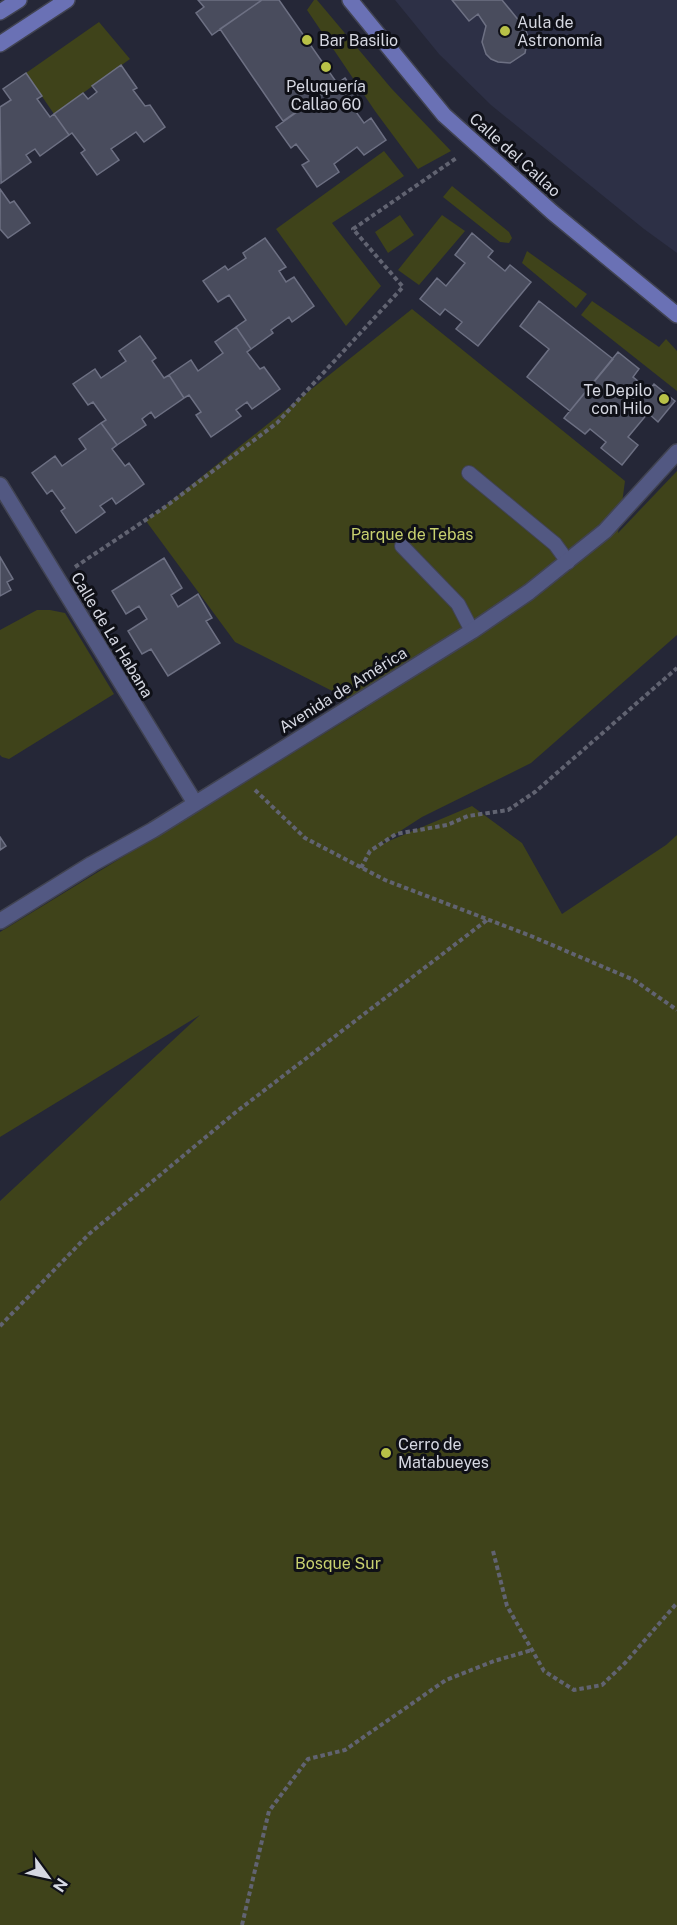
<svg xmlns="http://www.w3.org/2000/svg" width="677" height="1925" font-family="'Public Sans',sans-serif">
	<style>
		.built { fill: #2d3046 }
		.green { fill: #3f431a }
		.building { fill: #494c5d; stroke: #6d7083; stroke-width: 1.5 }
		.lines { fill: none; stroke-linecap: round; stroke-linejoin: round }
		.lane-casing { stroke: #414352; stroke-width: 16 }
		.street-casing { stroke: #414352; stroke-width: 18 }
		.secondary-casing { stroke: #414352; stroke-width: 18 }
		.path { stroke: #616371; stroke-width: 4; stroke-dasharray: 4.5 3; stroke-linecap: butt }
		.lane { stroke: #525882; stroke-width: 14 }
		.street { stroke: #525882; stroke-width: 15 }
		.secondary { stroke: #6a71b5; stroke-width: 15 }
		.poi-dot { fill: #b8c147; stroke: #0f1017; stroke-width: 2 }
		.labels { text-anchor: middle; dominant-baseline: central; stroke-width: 6; stroke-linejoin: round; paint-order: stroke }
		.poi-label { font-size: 16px; fill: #d6d8e2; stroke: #0f1017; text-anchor: start }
		.street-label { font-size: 16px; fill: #d6d8e2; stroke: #0f1017 }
		.park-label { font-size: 16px; fill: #c8d16f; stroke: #0f1017 }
	</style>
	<rect width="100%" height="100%" fill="#252737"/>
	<path class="built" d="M 395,0 L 677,0 L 677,253 L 644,229 L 491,105 L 439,54 Z"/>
	<path class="green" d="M 314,0 L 317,0 L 391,88 L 451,151 L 418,169 L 375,111 L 307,10 Z
		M 99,22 L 130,59 L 54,114 L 26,73 Z
		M 384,151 L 404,176 L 332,223 L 381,286 L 346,326 L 276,229 Z
		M 452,186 L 509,232 L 512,238 L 509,243 L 500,242 L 443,197 Z
		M 400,215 L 414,235 L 388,253 L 375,232 Z
		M 442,215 L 465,231 L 419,285 L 398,270 Z
		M 527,251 L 587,294 L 576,308 L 522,263 Z
		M 592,301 L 659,347 L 666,339 L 677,351 L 677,391 L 581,315 Z
		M 412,309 L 625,481 L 618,533 L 677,471 L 677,635 L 531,763 L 422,817 L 377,846 L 472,806 L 522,843 L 562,914 L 666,845 L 677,835 L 677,1925 L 0,1925 L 0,1201 L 200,1015 L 0,1137 L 0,932 L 366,708 L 235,642 L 146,521 Z
		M 37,610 L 50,610 L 65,613 L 114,694 L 9,759 L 2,757 L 0,755 L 0,630 Z"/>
	<path class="building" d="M 198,0 L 262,0 L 212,35 L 196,13 L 204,7 Z
		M 262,0 L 279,0 L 337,83 L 283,121 L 220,29 Z
		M 452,0 L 502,0 L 525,28 L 528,37 L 525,53 L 510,63 L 498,62 L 491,59 L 486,54 L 482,42 L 486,26 L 478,14 L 469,21 Z
		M 121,65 L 137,88 L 133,90 L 145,106 L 150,105 L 165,127 L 144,142 L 136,132 L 111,149 L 119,160 L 97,175 L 81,153 L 85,150 L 72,133 L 69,135 L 54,114 L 83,93 L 88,99 L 97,92 L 92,86 Z
		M 26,73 L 42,96 L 37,99 L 50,117 L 54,114 L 69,135 L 40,156 L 35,149 L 26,155 L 31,162 L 1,183 L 0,107 L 11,100 L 3,89 Z
		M 345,78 L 360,99 L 351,105 L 364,123 L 371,118 L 386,140 L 364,155 L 357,147 L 334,164 L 339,172 L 317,187 L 302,165 L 309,161 L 296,144 L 291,148 L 276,127 Z
		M 0,189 L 10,203 L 14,201 L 30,223 L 8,238 L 0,229 Z
		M 472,233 L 493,251 L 488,257 L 505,271 L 510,265 L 531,282 L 478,346 L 456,329 L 462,322 L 445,309 L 440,315 L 420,299 L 437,278 L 446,286 L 465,263 L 455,255 Z
		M 265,238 L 286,267 L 279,271 L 286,282 L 294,277 L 314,306 L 292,322 L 289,317 L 271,330 L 273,333 L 251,349 L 236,327 L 246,320 L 229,295 L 218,302 L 203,281 L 225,266 L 228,270 L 246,258 L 243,253 Z
		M 539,301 L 613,359 L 570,411 L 527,377 L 549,349 L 520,326 Z
		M 236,327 L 251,349 L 247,352 L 260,369 L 264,367 L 280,389 L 252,409 L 247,402 L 236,410 L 241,416 L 211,437 L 196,415 L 201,412 L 189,395 L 184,398 L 169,375 L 191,360 L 198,371 L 223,353 L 215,342 Z
		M 140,336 L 156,358 L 152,361 L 164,378 L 169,375 L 184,398 L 155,418 L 151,412 L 142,419 L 146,425 L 117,445 L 101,423 L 106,420 L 93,402 L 88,405 L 73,384 L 95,369 L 101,378 L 126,361 L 119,351 Z
		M 618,352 L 639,369 L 633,377 L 649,390 L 654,384 L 675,401 L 658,422 L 648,413 L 628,437 L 638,445 L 622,465 L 601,448 L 606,442 L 590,429 L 585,434 L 564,418 Z
		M 101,423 L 117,445 L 112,449 L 125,466 L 129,463 L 144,484 L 116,504 L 112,498 L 100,506 L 105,512 L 76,533 L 61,511 L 65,508 L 52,490 L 47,494 L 32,473 L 55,456 L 62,466 L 86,449 L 79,439 Z
		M 0,557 L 13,579 L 7,582 L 11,590 L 0,596 Z
		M 164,558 L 182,588 L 171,595 L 178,607 L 198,594 L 212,618 L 206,621 L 220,643 L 168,676 L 151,649 L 142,654 L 128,631 L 147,619 L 139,606 L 126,614 L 112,591 Z
		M 0,837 L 6,846 L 0,850 Z"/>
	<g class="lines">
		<defs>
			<path id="lane" d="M 469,473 L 555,544 L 568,562
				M 402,546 L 458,604 L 472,631"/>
			<path id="street" d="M 0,485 L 195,803
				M 0,921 L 92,864 L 153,830 L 472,631 L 529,592 L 605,531 L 677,452"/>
			<path id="secondary" d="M 350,0 L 444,115 L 552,212 L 677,315
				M 0,12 L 19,0
				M 0,44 L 67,0"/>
		</defs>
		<use href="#lane" class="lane-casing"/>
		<use href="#street" class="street-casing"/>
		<use href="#secondary" class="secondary-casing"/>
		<path class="path" d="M 75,567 L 165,507 L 277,423 L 403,287 L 353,229 L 458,157
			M 255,790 L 305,838 L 385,880 L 531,936 L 634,980 L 677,1010
			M 361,868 L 370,851 L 396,834 L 447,825 L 468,816 L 508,810 L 535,792 L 677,668
			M 0,1326 L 89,1234 L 236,1112 L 487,920
			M 493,1551 L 507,1606 L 532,1650 L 544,1671 L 574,1690 L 602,1685 L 625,1663 L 677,1603
			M 242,1925 L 269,1811 L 308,1759 L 345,1750 L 446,1680 L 494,1661 L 532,1650"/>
		<use href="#lane" class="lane"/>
		<use href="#street" class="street"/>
		<use href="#secondary" class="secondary"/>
	</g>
	<g class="poi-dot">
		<circle cx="505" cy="31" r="6"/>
		<circle cx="307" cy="40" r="6"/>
		<circle cx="326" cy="67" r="6"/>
		<circle cx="664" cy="399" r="6"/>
		<circle cx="386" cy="1453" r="6"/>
	</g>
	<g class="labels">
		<g class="poi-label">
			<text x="517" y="22">Aula de<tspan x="517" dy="18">Astronomía</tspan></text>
			<text x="319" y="40">Bar Basilio</text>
			<text x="326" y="86" text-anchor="middle">Peluquería<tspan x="326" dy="18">Callao 60</tspan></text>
			<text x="652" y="390" text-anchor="end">Te Depilo<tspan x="652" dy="18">con Hilo</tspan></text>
			<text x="398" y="1444">Cerro de<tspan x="398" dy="18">Matabueyes</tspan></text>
		</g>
		<g class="street-label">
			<text transform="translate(515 155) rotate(42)">Calle del Callao</text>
			<text transform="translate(112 635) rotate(59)">Calle de La Habana</text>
			<text transform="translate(343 690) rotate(-32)">Avenida de América</text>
		</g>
		<g class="park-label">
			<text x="412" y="534">Parque de Tebas</text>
			<text x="338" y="1563">Bosque Sur</text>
		</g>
	</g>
	<g transform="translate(48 1877) rotate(123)" stroke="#0f1017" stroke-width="4.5" paint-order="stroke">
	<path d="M0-4.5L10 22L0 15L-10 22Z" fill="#d6d8e2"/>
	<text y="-9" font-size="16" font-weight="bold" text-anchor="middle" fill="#d6d8e2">N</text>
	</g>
</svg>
